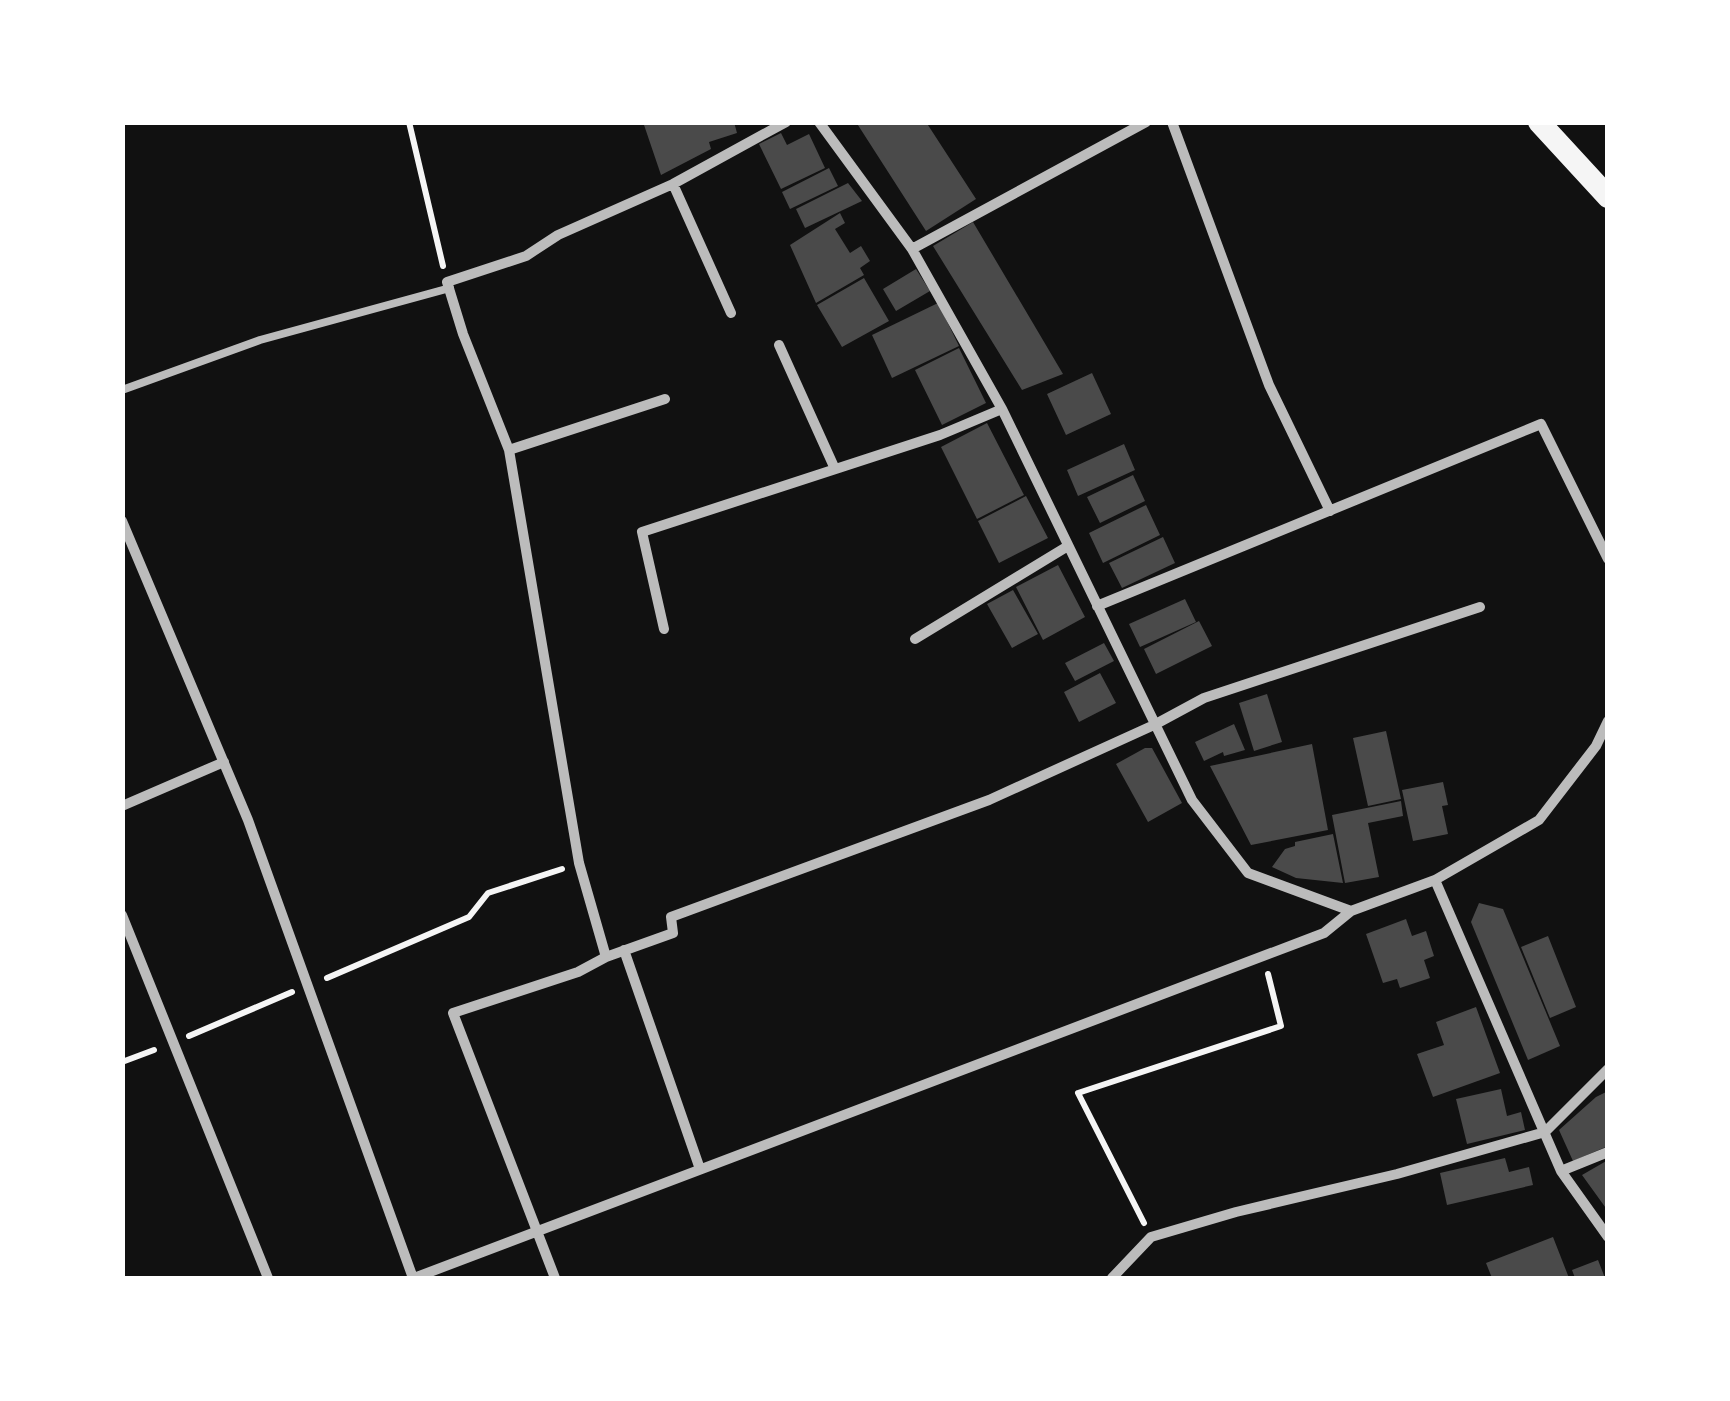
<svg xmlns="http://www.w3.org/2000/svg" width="1730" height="1401" font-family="'Roboto Condensed',sans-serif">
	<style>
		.building { fill: #4a4a4a }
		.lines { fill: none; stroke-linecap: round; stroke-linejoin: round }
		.path { stroke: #f5f5f5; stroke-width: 6 }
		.service { stroke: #bcbcbc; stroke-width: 8 }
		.minor { stroke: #bcbcbc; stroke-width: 10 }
		.primary { stroke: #f5f5f5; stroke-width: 22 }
	</style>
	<rect width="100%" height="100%" fill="#111"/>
	<path class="building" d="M 643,122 L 734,122 L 737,133 L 709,142 L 711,149 L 661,175 Z
		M 856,122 L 926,122 L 976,199 L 926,231 Z
		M 781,133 L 787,145 L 809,134 L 825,168 L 781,189 L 759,144 Z
		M 829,168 L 838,186 L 790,209 L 782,192 Z
		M 848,183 L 862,201 L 805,228 L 796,209 Z
		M 840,213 L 845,223 L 835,229 L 850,253 L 861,246 L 870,261 L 860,268 L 864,275 L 816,303 L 790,245 Z
		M 973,222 L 1063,374 L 1022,390 L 933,246 Z
		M 916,269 L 930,291 L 896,311 L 883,289 Z
		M 864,278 L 889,321 L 842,347 L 817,305 Z
		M 938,303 L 959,346 L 892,378 L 872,335 Z
		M 959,348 L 986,403 L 942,425 L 915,370 Z
		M 1092,373 L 1111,414 L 1066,435 L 1047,394 Z
		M 987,423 L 1024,495 L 977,519 L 941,447 Z
		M 1124,444 L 1135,470 L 1078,496 L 1067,470 Z
		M 1133,475 L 1145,501 L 1100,523 L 1087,497 Z
		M 1026,496 L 1048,538 L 999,563 L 978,521 Z
		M 1146,505 L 1160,535 L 1103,563 L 1089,533 Z
		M 1163,537 L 1175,563 L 1122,588 L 1109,563 Z
		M 1058,565 L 1085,617 L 1043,640 L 1016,587 Z
		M 1013,590 L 1038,634 L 1012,648 L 987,604 Z
		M 1185,599 L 1196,622 L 1140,647 L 1129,624 Z
		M 1199,621 L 1212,646 L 1156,674 L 1144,649 Z
		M 1104,643 L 1114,661 L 1075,681 L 1065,663 Z
		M 1100,673 L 1116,703 L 1079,722 L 1064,692 Z
		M 1267,694 L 1282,742 L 1254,751 L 1239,703 Z
		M 1234,724 L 1245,750 L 1224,756 L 1223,752 L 1204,761 L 1195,742 Z
		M 1386,731 L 1401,799 L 1368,806 L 1353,738 Z
		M 1312,744 L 1328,830 L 1251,845 L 1210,766 Z
		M 1145,748 L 1152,748 L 1182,803 L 1148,822 L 1116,764 Z
		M 1443,782 L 1448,805 L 1442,806 L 1448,834 L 1413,841 L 1402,790 Z
		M 1401,801 L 1403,816 L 1368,823 L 1379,877 L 1345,883 L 1332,815 Z
		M 1333,834 L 1343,883 L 1296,878 L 1272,867 L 1285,849 L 1295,846 L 1295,842 Z
		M 1479,903 L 1503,909 L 1560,1046 L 1528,1060 L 1471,922 Z
		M 1406,919 L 1412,936 L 1426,931 L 1434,956 L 1424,960 L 1430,978 L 1400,988 L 1397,979 L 1383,983 L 1366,934 Z
		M 1548,936 L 1576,1007 L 1550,1018 L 1521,947 Z
		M 1476,1007 L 1500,1073 L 1433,1097 L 1417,1054 L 1444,1045 L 1436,1022 Z
		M 1501,1089 L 1507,1116 L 1521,1112 L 1525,1130 L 1467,1144 L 1456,1099 Z
		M 1608,1091 L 1608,1146 L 1573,1161 L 1559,1130 L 1596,1097 Z
		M 1505,1158 L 1509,1172 L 1529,1167 L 1533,1185 L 1447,1205 L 1440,1173 Z
		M 1608,1160 L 1608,1211 L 1582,1175 Z
		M 1553,1237 L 1569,1278 L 1492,1278 L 1486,1263 Z
		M 1598,1260 L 1605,1278 L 1575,1278 L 1572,1270 Z"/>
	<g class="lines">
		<path class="path" d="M 409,122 L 443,266
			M 327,978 L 469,917 L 488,893 L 562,869
			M 189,1036 L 292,992
			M 122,1062 L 154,1050
			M 1144,1223 L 1078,1093 L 1281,1026 L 1268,974"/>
		<path class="service" d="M 122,390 L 260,340 L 450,288"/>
		<path class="minor" d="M 819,122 L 912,249 L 1002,409 L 1192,800 L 1248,873 L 1351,911 L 1435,880 L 1539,820 L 1596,746 L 1608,721
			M 1172,122 L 1269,385 L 1330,511
			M 673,184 L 731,313
			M 912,249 L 1146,122
			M 779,345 L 835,469
			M 509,450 L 665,399
			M 122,521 L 248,820 L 413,1278
			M 1097,606 L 1541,424 L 1608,559
			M 664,629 L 642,532 L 940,435 L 1002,409
			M 915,639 L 1068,546
			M 122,806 L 224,762
			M 1435,880 L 1561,1171 L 1608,1237
			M 122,915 L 268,1278
			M 624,950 L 700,1169
			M 606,957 L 579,863 L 509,450 L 463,334 L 447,282 L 526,256 L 558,235 L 673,184 L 786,122
			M 1561,1171 L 1608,1152
			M 414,1278 L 1324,933 L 1351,911
			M 555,1278 L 453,1013 L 578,972 L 606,957 L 673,933 L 671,917 L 989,800 L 1154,725 L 1204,698 L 1480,607
			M 1112,1278 L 1151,1237 L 1236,1212 L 1397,1174 L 1545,1132 L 1608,1069"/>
		<path class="primary" d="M 1539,122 L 1608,197"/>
	</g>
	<rect width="1730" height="1401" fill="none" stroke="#ffffff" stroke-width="250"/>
</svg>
